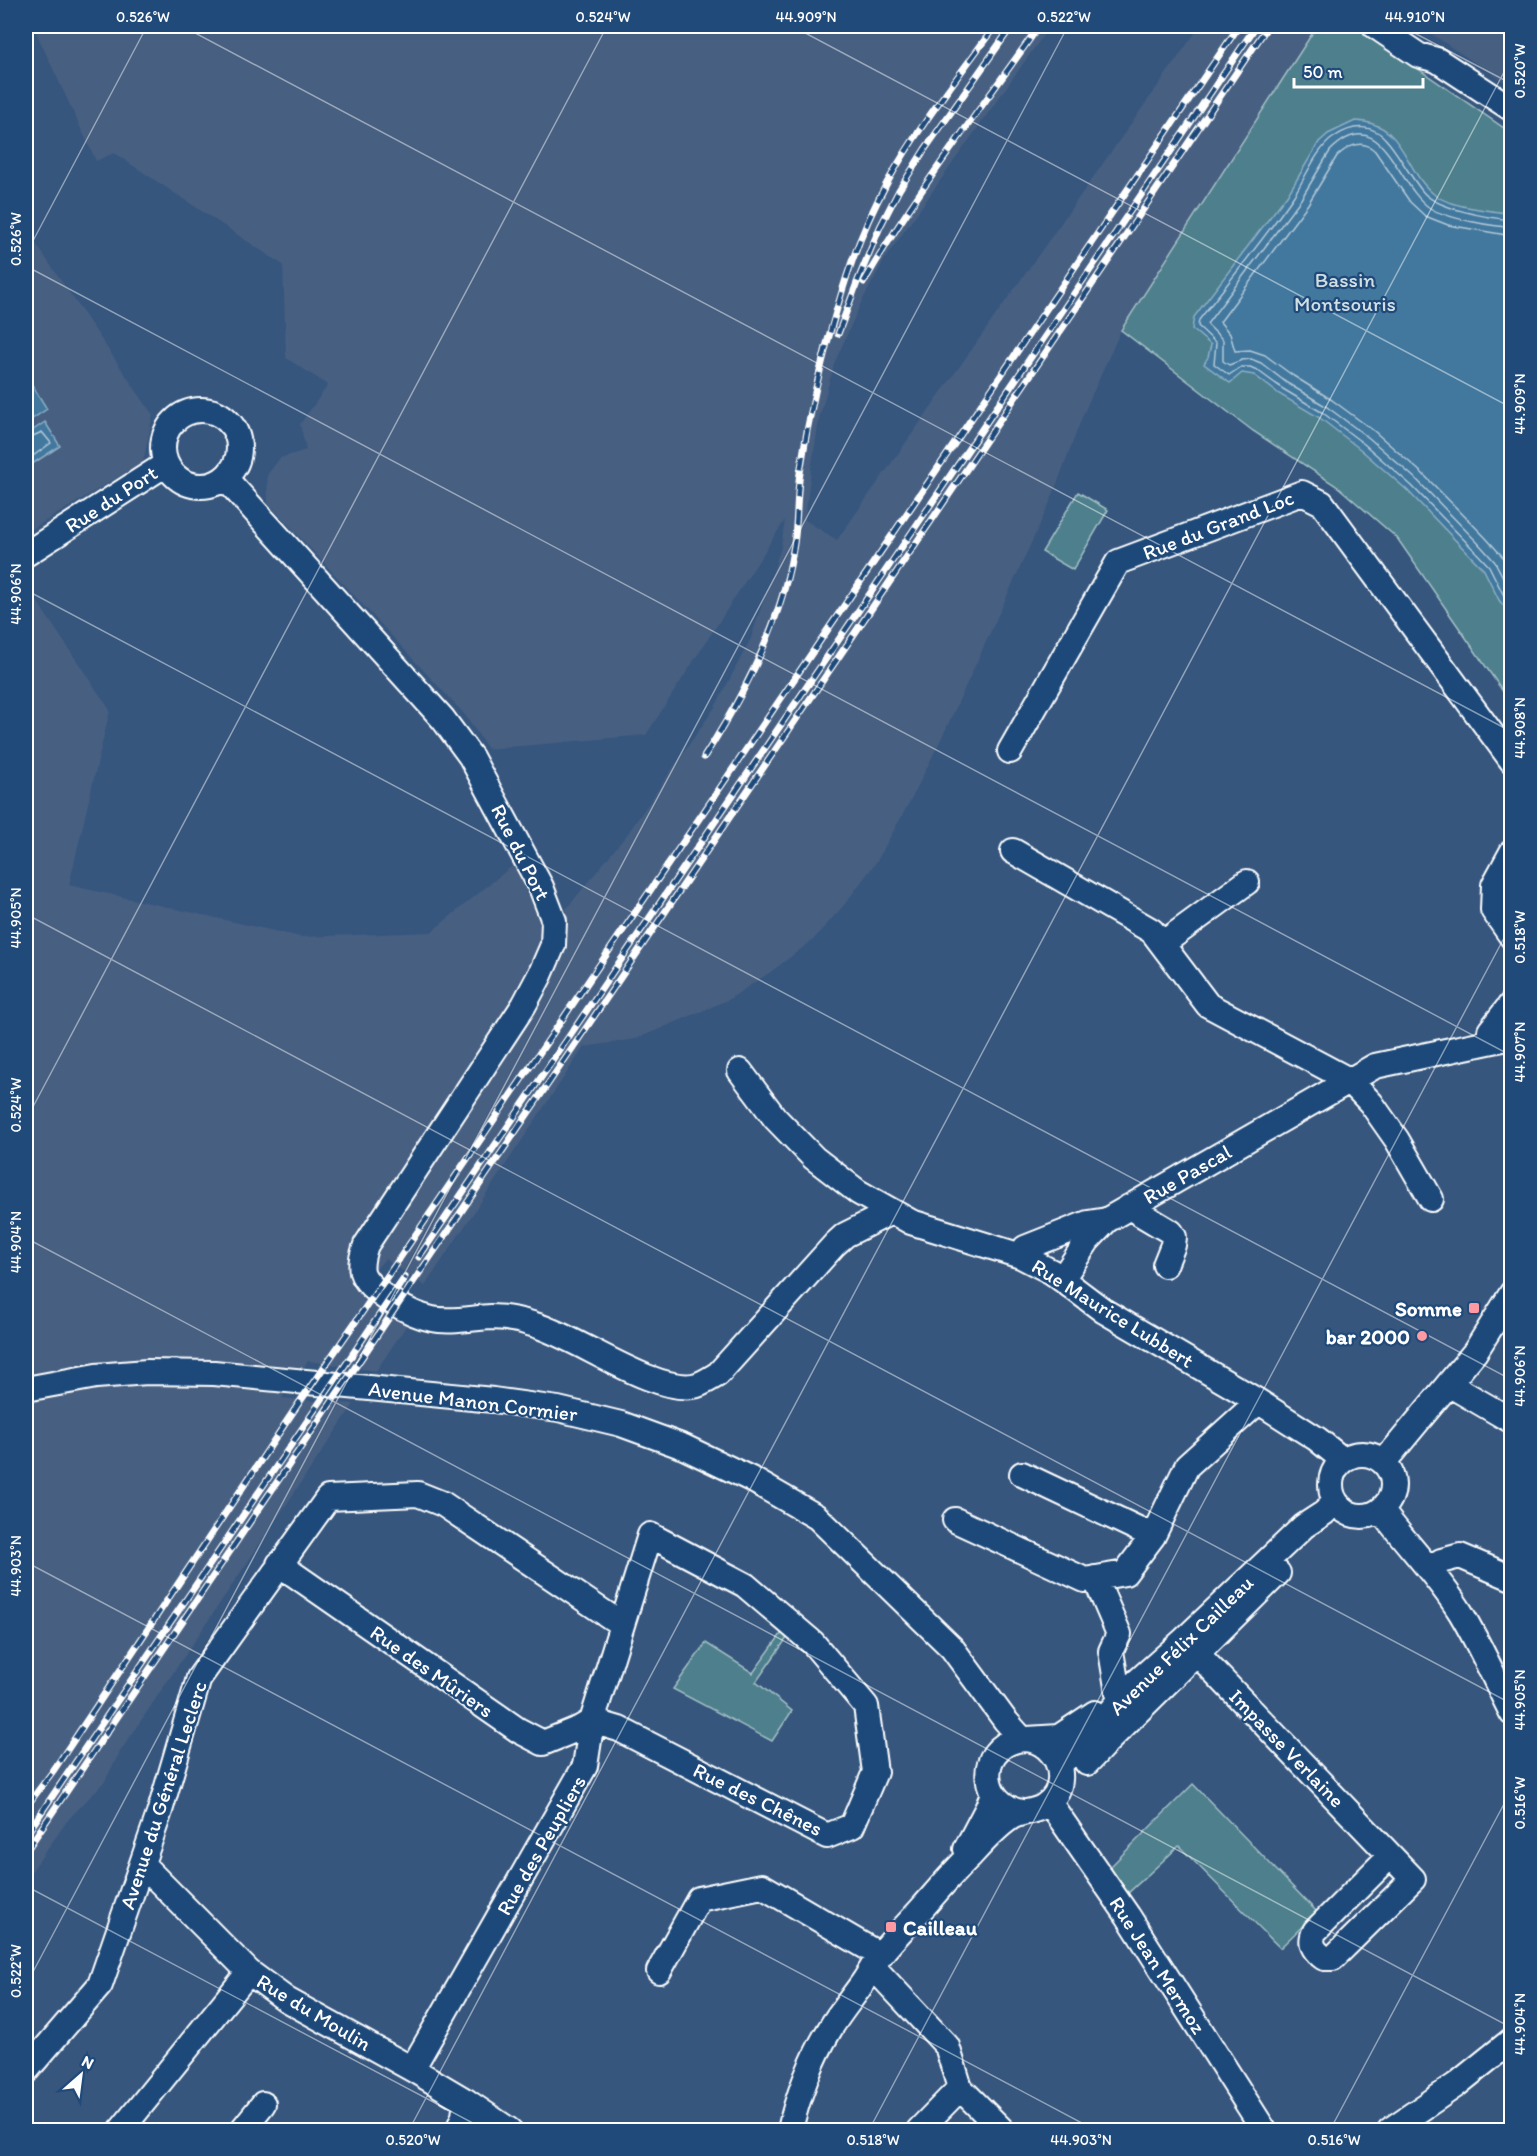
<svg xmlns="http://www.w3.org/2000/svg" width="1537" height="2156" font-family="Itim,sans-serif">
	<style>
		.built { fill: #465f81 }
		.green { fill: #4d808c; stroke: #a6c0c6; stroke-width: 1.5 }
		.water { fill: #42789e; stroke: #8eaec5; stroke-width: 1.5 }
		.lines { fill: none; stroke-linecap: round; stroke-linejoin: round }
		.shore { stroke: #b3c9d8; stroke-width: 1.5 }
		.minor-casing { stroke: #fff; stroke-width: 28 }
		.minor { stroke: #1f4a7a; stroke-width: 24 }
		.rail-casing { stroke: #fff; stroke-width: 7 }
		.rail { stroke: #1f4a7a; stroke-width: 4.5; stroke-dasharray: 14; stroke-linecap: butt }
		.ticks { fill: none; stroke: #fff; stroke-width: 1.5; stroke-opacity: 0.45 }
		.poi-dot { fill: #ff9aa2; stroke: #1f4a7a; stroke-width: 2 }
		.labels { text-anchor: middle; dominant-baseline: central; stroke-width: 4.5; stroke-linejoin: round; paint-order: stroke }
		.park-label { font-size: 21px; fill: #d2dfe2; stroke: #1f4a7a }
		.street-label { font-size: 21px; fill: #fff; stroke: #1f4a7a }
		.poi-label { font-size: 21px; font-weight: bold; fill: #fff; stroke: #1f4a7a; text-anchor: end }
		.neatline { fill: none; stroke: #fff; stroke-width: 2 }
		.ticks-label { font-size: 15px; text-anchor: middle; fill: #fff }
	</style>
	<rect width="100%" height="100%" fill="#36567e"/>
	<filter id="ink" filterUnits="userSpaceOnUse"><feTurbulence type="fractalNoise" baseFrequency=".0167" numOctaves="2"/><feDisplacementMap in="SourceGraphic" scale="12" xChannelSelector="R" yChannelSelector="G"/><feConvolveMatrix kernelMatrix="1 2 1 2 8 2 1 2 1" color-interpolation-filters="sRGB"/></filter>
	<g filter="url(#ink)">
		<path class="built" d="M 33,26 L 1050,26 L 886,257 L 861,303 L 835,362 L 820,415 L 811,470 L 805,520 L 837,540 L 1200,26 L 1317,26 L 1121,330 L 1083,415 L 1051,500 L 946,729 L 914,794 L 877,861 L 845,904 L 813,940 L 772,971 L 728,1000 L 636,1039 L 584,1047 L 425,1286 L 385,1259 L 358,1289 L 408,1323 L 376,1371 L 308,1361 L 282,1398 L 354,1404 L 120,1752 L 105,1781 L 68,1820 L 26,1879 L 26,585 L 110,710 L 69,885 L 301,937 L 431,932 L 534,848 L 557,884 L 563,913 L 628,833 L 715,707 L 751,638 L 781,547 L 785,520 L 646,735 L 488,749 L 465,715 L 268,503 L 267,475 L 280,458 L 306,450 L 300,424 L 328,385 L 286,358 L 283,265 L 114,153 L 96,161 Z
			M 1420,26 L 1511,26 L 1511,86 L 1470,60 Z
			M 26,229 L 153,415 L 143,462 L 26,533 Z"/>
		<path class="green" d="M 1317,26 L 1356,26 L 1511,133 L 1511,703 L 1397,538 L 1338,487 L 1253,431 L 1121,330 Z
			M 1078,492 L 1108,510 L 1073,570 L 1042,552 Z
			M 784,1630 L 789,1635 L 756,1682 L 792,1711 L 772,1741 L 673,1689 L 706,1643 L 753,1673 Z
			M 1193,1784 L 1317,1912 L 1280,1948 L 1179,1846 L 1127,1894 L 1109,1868 Z"/>
		<path class="water" d="M 1355,121 C 1406,122 1403,171 1435,195 C 1452,208 1491,210 1511,214 L 1511,615 L 1499,600 L 1484,570 L 1407,490 L 1360,449 L 1320,418 L 1279,394 L 1254,375 L 1242,373 L 1230,383 L 1204,364 L 1208,357 L 1211,345 L 1192,329 L 1194,317 L 1290,191 L 1319,142 L 1328,134 Z
			M 26,375 L 47,409 L 26,423 Z
			M 45,422 L 60,446 L 26,468 L 26,435 Z"/>
		<g class="lines">
			<path class="shore" d="M 1512,220 C 1489,218 1437,209 1423,192 C 1410,176 1401,158 1389,143 C 1374,123 1353,124 1334,137 C 1316,149 1305,179 1293,197 C 1264,239 1231,279 1199,320 L 1198,326 L 1216,343 L 1214,364 L 1229,375 L 1241,367 L 1250,367 L 1257,370 L 1283,389 L 1323,413 L 1364,444 L 1412,486 L 1473,549 L 1489,566 L 1504,596 L 1512,606
				M 1512,227 C 1494,227 1445,218 1430,208 C 1396,186 1382,99 1330,151 L 1301,199 L 1207,324 L 1223,340 L 1223,361 L 1229,365 L 1242,360 L 1251,359 L 1261,363 L 1287,383 L 1327,407 L 1369,438 L 1417,480 L 1478,543 L 1495,562 L 1512,594
				M 1512,236 L 1448,225 L 1425,216 L 1410,202 L 1375,151 C 1363,139 1349,145 1337,156 L 1308,204 L 1220,322 L 1230,334 L 1235,351 L 1250,350 L 1265,355 L 1292,375 L 1332,400 L 1374,431 L 1423,474 L 1485,537 L 1503,557 L 1512,575
				M 26,439 L 42,432 L 51,443 L 26,461"/>
			<defs>
				<path id="minor" d="M 1375,26 L 1418,55 L 1437,60 L 1512,109
					M163 448a38 38 0 1 1 76 0a38 38 0 1 1-76 0Z
					M 225,478 L 443,719 L 471,757 L 541,887 L 554,921 L 553,945 L 540,975 L 524,1005 L 366,1245 C 363,1254 360,1262 362,1272 C 368,1292 412,1315 432,1319 C 450,1323 472,1318 491,1317 C 504,1317 520,1320 532,1324 C 576,1336 651,1392 693,1386 C 701,1385 711,1378 718,1374 L 835,1244 L 845,1235 L 891,1212
					M 26,554 L 166,464
					M 1010,751 L 1118,562 L 1302,493 L 1322,503 L 1512,761
					M 1013,851 L 1152,931 L 1208,1005 L 1349,1080 L 1371,1103 L 1397,1140 L 1431,1199
					M 1512,852 L 1494,885 L 1493,910 L 1512,937
					M 1162,944 L 1247,882
					M 1492,1041 L 1490,1031 L 1512,1003
					M 740,1071 L 775,1118 L 814,1158 L 858,1192 L 911,1222 L 1021,1256 L 1052,1272 L 1104,1311 L 1256,1400 L 1317,1439 L 1343,1460
					M 1129,1207 L 1171,1232 L 1174,1237 L 1173,1245 L 1165,1265
					M 1021,1256 L 1025,1248 L 1088,1223 L 1107,1220 L 1375,1066 L 1512,1037
					M 1062,1279 L 1088,1240 L 1107,1220
					M 1450,1385 L 1512,1421
					M 26,1389 L 96,1376 L 147,1372 L 214,1373 L 493,1400 L 558,1409 L 621,1424 L 684,1447 L 751,1479 L 817,1517 L 952,1648 L 1005,1720 L 1022,1739
					M1331 1485a31 31 0 1 1 62 0a31 31 0 1 1-62 0Z
					M 1384,1462 L 1475,1352 L 1512,1293
					M 1022,1474 L 1153,1536
					M 1381,1510 C 1407,1545 1438,1576 1461,1613 C 1480,1645 1495,1680 1512,1713
					M 955,1520 L 1085,1580 L 1125,1573 L 1153,1536 L 1187,1466 L 1250,1409 L 1256,1400
					M 279,1564 L 518,1730 L 543,1743 L 580,1728 L 592,1721 L 619,1729 L 827,1836 L 852,1826 L 875,1772 L 866,1706 L 813,1643 L 745,1585 L 650,1535 L 592,1721 L 585,1766 L 412,2069
					M 1430,1568 L 1441,1561 L 1460,1556 L 1512,1578
					M 1095,1578 L 1119,1634 L 1111,1651 L 1118,1693
					M 1184,1640 L 1413,1879 L 1333,1958 L 1324,1958 C 1313,1950 1309,1943 1315,1931 L 1390,1856
					M 1095,1731 L 1103,1746 L 1278,1573
					M 1027,1739 L 1059,1737 L 1095,1713
					M 1087,1763 L 1103,1746
					M 1059,1765 L 1095,1731 L 1131,1687 L 1184,1640 L 1304,1526 L 1324,1513 L 1335,1502
					M 1049,1802 L 1128,1916 L 1264,2130
					M 966,1849 L 987,1809 L 993,1794
					M 142,1864 L 249,1972 L 287,2000 L 412,2069 L 466,2101 L 509,2130
					M 873,1967 L 947,2046 L 960,2088 L 1002,2130
					M 659,1971 L 699,1899 L 762,1886 L 880,1955
					M 26,2071 L 100,1985 L 159,1814 L 199,1678 L 328,1498 L 418,1494 L 443,1504 L 621,1624
					M 121,2130 L 249,1972
					M 242,2130 L 263,2104
					M 458,2130 L 464,2116 L 466,2101
					M 790,2130 C 797,2098 812,2058 830,2029 C 840,2012 853,1997 864,1981 C 870,1972 875,1962 881,1954 C 894,1937 910,1922 924,1906 C 939,1889 953,1872 970,1856 C 982,1843 995,1828 1010,1818 C 1020,1811 1033,1813 1044,1806 C 1065,1793 1065,1764 1047,1748 C 1039,1741 1028,1738 1017,1740 C 976,1749 980,1805 1022,1812
					M 919,2130 L 960,2088
					M 1390,2130 L 1456,2085 L 1512,2040"/>
			</defs>
			<use href="#minor" class="minor-casing"/>
			<use href="#minor" class="minor"/>
			<defs>
				<path id="rail" d="M 864,282 C 915,193 980,110 1039,26
					M 838,334 L 858,280 L 880,227 L 899,190 L 925,149 L 1012,26
					M 704,757 C 744,695 781,624 793,550 C 798,525 796,498 800,473 C 808,419 822,357 838,305 C 850,263 866,221 887,183 C 918,127 958,77 995,26
					M 419,1257 L 1256,26
					M 26,1807 L 53,1771 L 299,1403 L 395,1265 L 1239,26
					M 26,1835 L 405,1277
					M 26,1851 L 1268,26"/>
			</defs>
			<use href="#rail" class="rail-casing"/>
			<use href="#rail" class="rail"/>
		</g>
	</g>
	<path class="ticks" d="M 182,26 L 1512,732M 792,26 L 1512,408M 1401,26 L 1512,84M 26,254 L 147,26M 26,266 L 1512,1056M 26,590 L 1512,1380M 26,914 L 1512,1704M 26,1120 L 607,26M 26,1238 L 1512,2028M 26,1562 L 1095,2130M 26,1886 L 486,2130M 26,1985 L 1068,26M 409,2130 L 1512,57M 869,2130 L 1512,923M 1330,2130 L 1512,1789"/>
	<g class="poi-dot">
		<rect x="1468" y="1302" width="12" height="12" rx="3"/>
		<circle cx="1422" cy="1336" r="6"/>
		<rect x="885" y="1921" width="12" height="12" rx="3"/>
	</g>
	<g class="labels">
		<g class="park-label">
			<text x="1345" y="279">Bassin<tspan x="1345" dy="24">Montsouris</tspan></text>
		</g>
		<g class="street-label">
			<text transform="translate(111 499) rotate(-33)">Rue du Port</text>
			<text transform="translate(1218 525) rotate(-21)">Rue du Grand Loc</text>
			<text transform="translate(521 852) rotate(63)">Rue du Port</text>
			<text transform="translate(1187 1174) rotate(-30)">Rue Pascal</text>
			<text transform="translate(1113 1313) rotate(32)">Rue Maurice Lubbert</text>
			<text transform="translate(473 1401) rotate(7)">Avenue Manon Cormier</text>
			<text transform="translate(1181 1645) rotate(-44)">Avenue Félix Cailleau</text>
			<text transform="translate(432 1671) rotate(35)">Rue des Mûriers</text>
			<text transform="translate(1287 1748) rotate(46)">Impasse Verlaine</text>
			<text transform="translate(163 1795) rotate(-72)">Avenue du Général Leclerc</text>
			<text transform="translate(758 1799) rotate(26)">Rue des Chênes</text>
			<text transform="translate(541 1845) rotate(-60)">Rue des Peupliers</text>
			<text transform="translate(1158 1965) rotate(57)">Rue Jean Mermoz</text>
			<text transform="translate(314 2012) rotate(31)">Rue du Moulin</text>
		</g>
		<g class="poi-label">
			<text x="1462" y="1308">Somme</text>
			<text x="1410" y="1336">bar 2000</text>
			<text x="903" y="1927" text-anchor="start">Cailleau</text>
		</g>
	</g>
	<rect width="1537" height="2156" fill="none" stroke="#1f4a7a" stroke-width="66"/>
	<g transform="translate(81 2075) rotate(28)" stroke="#1f4a7a" stroke-width="4.5" paint-order="stroke">
	<path d="M0-4.5L10 22L0 15L-10 22Z" fill="#ffffff"/>
	<text y="-9" font-size="16" font-weight="bold" text-anchor="middle" fill="#ffffff">N</text>
	</g>
	<path d="M1294 78v9h129v-9" fill="none" stroke="#ffffff" stroke-width="3"/>
	<text x="1303" y="78" font-size="18" fill="#ffffff" stroke="#1f4a7a" stroke-width="4.5" paint-order="stroke">50 m</text>
	<rect x="33" y="33" width="1471" height="2090" class="neatline"/>
	<g class="ticks-label">
		<text x="143" y="22">0.526°W</text>
		<text x="603" y="22">0.524°W</text>
		<text x="806" y="22">44.909°N</text>
		<text x="1064" y="22">0.522°W</text>
		<text x="1415" y="22">44.910°N</text>
		<text transform="translate(1520 71) rotate(-90)" y="5">0.520°W</text>
		<text transform="translate(16 239) rotate(-90)" y="5">0.526°W</text>
		<text transform="translate(1520 404) rotate(-90)" y="5">44.909°N</text>
		<text transform="translate(16 594) rotate(-90)" y="5">44.906°N</text>
		<text transform="translate(1520 728) rotate(-90)" y="5">44.908°N</text>
		<text transform="translate(16 918) rotate(-90)" y="5">44.905°N</text>
		<text transform="translate(1520 937) rotate(-90)" y="5">0.518°W</text>
		<text transform="translate(1520 1052) rotate(-90)" y="5">44.907°N</text>
		<text transform="translate(16 1105) rotate(-90)" y="5">0.524°W</text>
		<text transform="translate(16 1242) rotate(-90)" y="5">44.904°N</text>
		<text transform="translate(1520 1376) rotate(-90)" y="5">44.906°N</text>
		<text transform="translate(16 1566) rotate(-90)" y="5">44.903°N</text>
		<text transform="translate(1520 1700) rotate(-90)" y="5">44.905°N</text>
		<text transform="translate(1520 1803) rotate(-90)" y="5">0.516°W</text>
		<text transform="translate(16 1971) rotate(-90)" y="5">0.522°W</text>
		<text transform="translate(1520 2024) rotate(-90)" y="5">44.904°N</text>
		<text x="413" y="2145">0.520°W</text>
		<text x="873" y="2145">0.518°W</text>
		<text x="1081" y="2145">44.903°N</text>
		<text x="1334" y="2145">0.516°W</text>
	</g>
</svg>
